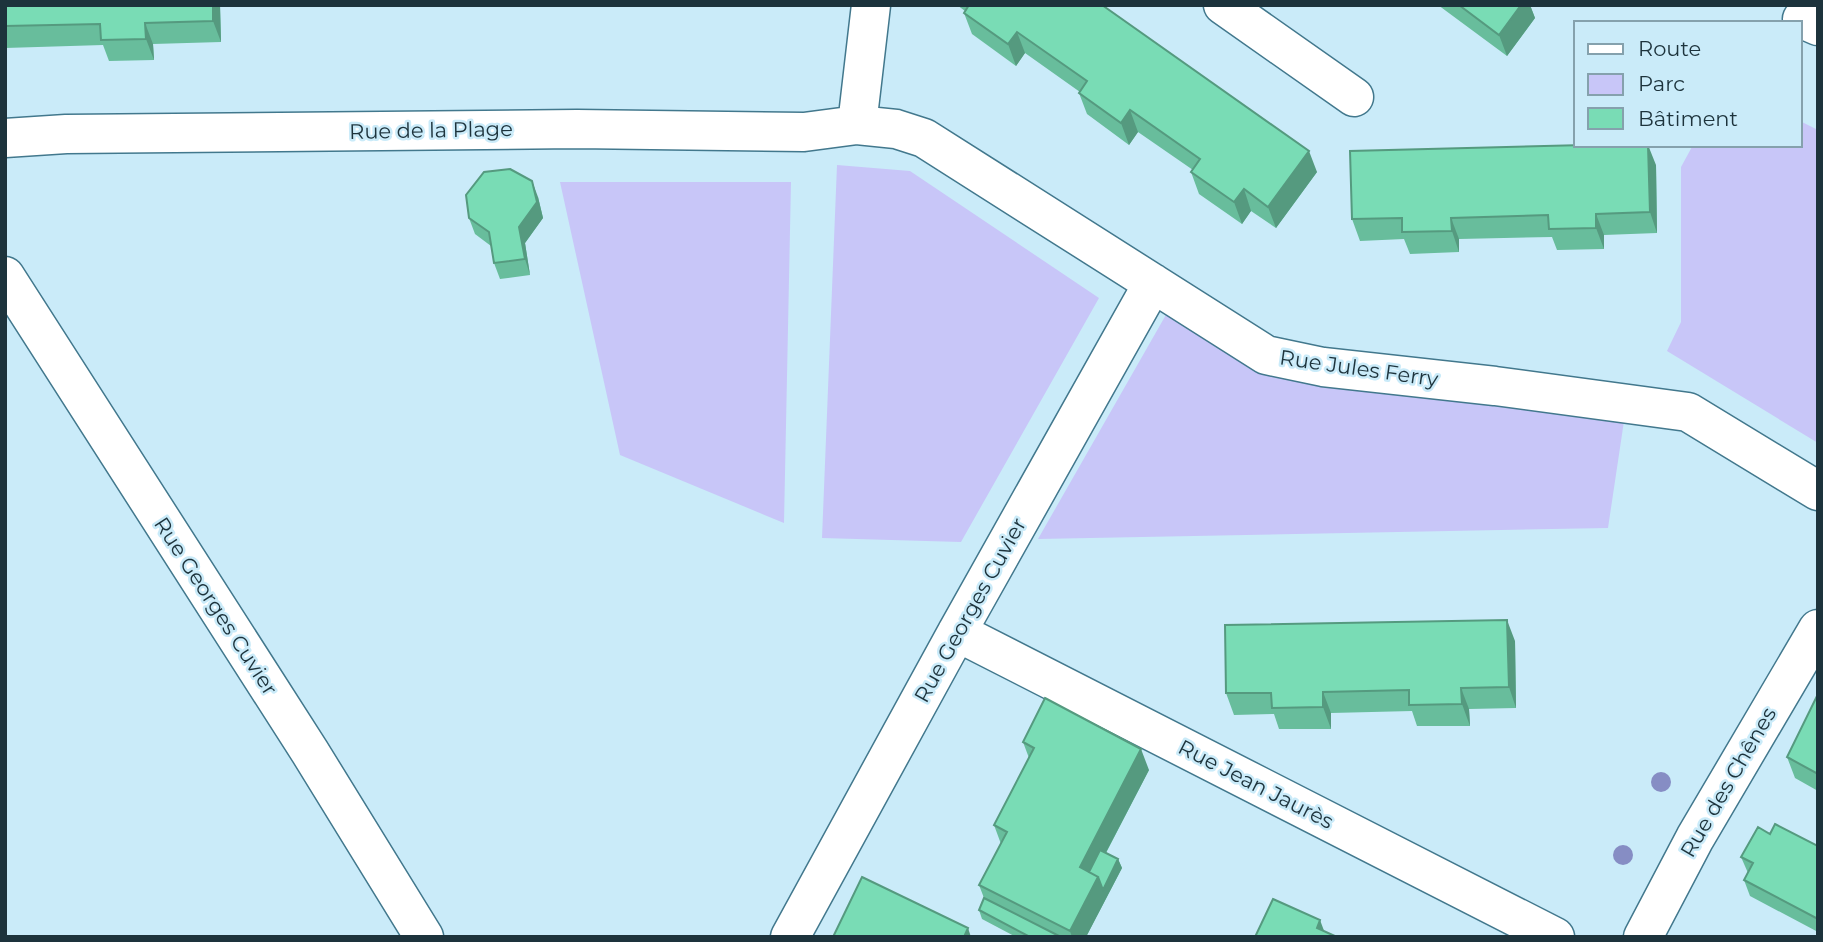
<svg xmlns="http://www.w3.org/2000/svg" width="1823" height="942" font-family="Montserrat,sans-serif">
	<style>
		.green { fill: #c8c6f8 }
		.lines { fill: none; stroke-linecap: round; stroke-linejoin: round }
		.street-casing { stroke: #42788d; stroke-width: 41 }
		.street { stroke: #fff; stroke-width: 38 }
		.tree { fill: #868dc4 }
		.wall { fill: #68bd9c }
		.shaded-wall { fill: #559a7f }
		.building { fill: #79dcb5; stroke: #559a7f; stroke-width: 2 }
		.labels { text-anchor: middle; dominant-baseline: central; stroke-width: 5; stroke-linejoin: round; paint-order: stroke }
		.street-label { font-size: 21px; fill: #1d333c; stroke: #caebf9 }
	</style>
	<rect width="100%" height="100%" fill="#caebf9"/>
	<path class="green" d="M 1800,121 L 1818,130 L 1818,443 L 1667,351 L 1681,322 L 1681,167 L 1693,145 L 1800,145 Z
		M 837,165 L 910,171 L 1099,298 L 961,542 L 822,538 Z
		M 560,182 L 791,182 L 784,523 L 620,455 Z
		M 1167,313 L 1624,421 L 1608,528 L 1038,539 Z"/>
	<g class="lines">
		<defs>
			<path id="street" d="M 1223,5 L 1354,97
				M 1802,19 L 1818,26
				M 857,125 L 871,5
				M 5,138 L 66,134 L 577,129 L 804,132 L 857,125 L 896,129 L 924,138 L 1266,355 L 1323,367 L 1495,386 L 1688,412 L 1818,491
				M 5,276 L 310,752 L 424,937
				M 957,632 L 1555,937
				M 790,937 L 957,632 L 1153,283
				M 1643,937 L 1695,838 L 1818,629"/>
		</defs>
		<use href="#street" class="street-casing"/>
		<use href="#street" class="street"/>
	</g>
	<g class="tree">
		<circle cx="1661" cy="782" r="10"/>
		<circle cx="1623" cy="855" r="10"/>
	</g>
	<path class="wall" d="M 5,5 L 220,5 L 221,42 L 153,44 L 154,60 L 109,61 L 103,45 L 5,48 Z
		M 957,5 L 1102,5 L 1317,172 L 1276,228 L 1251,211 L 1242,224 L 1199,194 L 1191,172 L 1193,170 L 1138,132 L 1129,145 L 1087,114 L 1079,93 L 1080,92 L 1025,53 L 1016,66 L 972,34 L 964,13 L 965,11 Z
		M 1438,5 L 1530,5 L 1535,18 L 1507,56 Z
		M 1656,165 L 1657,233 L 1604,235 L 1604,249 L 1557,250 L 1552,237 L 1459,239 L 1459,252 L 1410,254 L 1404,239 L 1360,241 L 1352,219 Z
		M 538,197 L 543,218 L 525,243 L 530,275 L 500,279 L 494,263 L 491,246 L 475,234 L 469,218 Z
		M 1515,641 L 1516,708 L 1469,709 L 1470,726 L 1417,726 L 1412,711 L 1331,713 L 1331,729 L 1279,729 L 1274,714 L 1234,715 L 1226,693 Z
		M 1818,694 L 1818,791 L 1795,778 L 1787,757 Z
		M 1023,742 L 1149,770 L 1106,853 L 1118,859 L 1122,868 L 1086,937 L 1016,937 L 982,919 L 979,910 L 984,898 L 979,885 L 1001,844 L 994,825 L 1029,758 Z
		M 1770,834 L 1818,846 L 1818,932 L 1750,896 L 1744,880 L 1748,873 L 1741,857 Z"/>
	<path class="shaded-wall" d="M 213,5 L 220,5 L 221,42 L 213,21 Z
		M 1521,5 L 1530,5 L 1535,18 L 1507,56 L 1499,35 Z
		M 145,23 L 153,44 L 154,60 L 146,39 Z
		M 1017,32 L 1025,53 L 1016,66 L 1008,44 Z
		M 1130,110 L 1138,132 L 1129,145 L 1121,123 Z
		M 1648,145 L 1656,165 L 1657,233 L 1650,212 Z
		M 1309,151 L 1317,172 L 1276,228 L 1268,207 Z
		M 532,181 L 538,197 L 543,218 L 525,243 L 530,275 L 525,259 L 519,227 Z
		M 1244,189 L 1251,211 L 1242,224 L 1234,202 Z
		M 1596,214 L 1604,235 L 1604,249 L 1596,228 Z
		M 1451,218 L 1459,239 L 1459,252 L 1452,231 Z
		M 1507,620 L 1515,641 L 1516,708 L 1509,687 Z
		M 1461,688 L 1469,709 L 1470,726 L 1462,704 Z
		M 1323,692 L 1331,713 L 1331,729 L 1323,707 Z
		M 1141,749 L 1149,770 L 1090,883 L 1080,867 Z
		M 1118,859 L 1122,868 L 1086,937 L 1072,937 L 1070,931 L 1098,877 Z
		M 1320,920 L 1326,936 L 1317,928 Z
		M 968,928 L 971,937 L 964,937 Z"/>
	<path class="building" d="M 5,5 L 213,5 L 213,21 L 145,23 L 146,39 L 101,40 L 100,24 L 5,26 Z
		M 969,5 L 1102,5 L 1309,151 L 1268,207 L 1244,189 L 1234,202 L 1191,172 L 1200,159 L 1130,110 L 1121,123 L 1079,93 L 1087,81 L 1017,32 L 1008,44 L 964,13 Z
		M 1459,5 L 1521,5 L 1499,35 Z
		M 1585,145 L 1648,145 L 1650,212 L 1596,214 L 1596,228 L 1549,229 L 1548,215 L 1451,218 L 1452,231 L 1402,232 L 1402,218 L 1352,219 L 1350,151 Z
		M 510,169 L 532,181 L 537,202 L 519,227 L 525,259 L 494,263 L 489,232 L 469,218 L 466,195 L 484,172 Z
		M 1507,620 L 1509,687 L 1461,688 L 1462,704 L 1409,705 L 1409,690 L 1323,692 L 1323,707 L 1272,708 L 1271,693 L 1226,693 L 1225,625 Z
		M 1818,694 L 1818,774 L 1787,757 Z
		M 1045,698 L 1141,749 L 1080,867 L 1098,877 L 1070,931 L 979,885 L 1007,832 L 994,825 L 1034,748 L 1023,742 Z
		M 1775,824 L 1818,846 L 1818,919 L 1744,880 L 1753,863 L 1741,857 L 1758,827 L 1770,834 Z
		M 1100,850 L 1118,859 L 1103,890 L 1098,877 L 1089,872 Z
		M 862,877 L 968,928 L 964,937 L 833,937 Z
		M 984,898 L 1061,937 L 1030,937 L 979,910 Z
		M 1273,899 L 1320,920 L 1317,928 L 1337,937 L 1255,937 Z"/>
	<g class="labels">
		<g class="street-label">
			<text transform="translate(431 130) rotate(-1)">Rue de la Plage</text>
			<text transform="translate(1359 368) rotate(8)">Rue Jules Ferry</text>
			<text transform="translate(216 606) rotate(57)">Rue Georges Cuvier</text>
			<text transform="translate(970 610) rotate(-61)">Rue Georges Cuvier</text>
			<text transform="translate(1728 782) rotate(-60)">Rue des Chênes</text>
			<text transform="translate(1256 784) rotate(27)">Rue Jean Jaurès</text>
		</g>
	</g>
	<rect width="1823" height="942" fill="none" stroke="#1d333c" stroke-width="14"/>
	<rect x="1574" y="21" width="228" height="126" fill="#caebf9" stroke="#85a1ad" stroke-width="2"/>
	<rect x="1588" y="44" width="35" height="10" fill="#ffffff" stroke="#85a1ad" stroke-width="2"/>
	<text x="1638" y="56" font-size="21" fill="#1d333c">Route</text>
	<rect x="1588" y="74" width="35" height="21" fill="#c8c6f8" stroke="#85a1ad" stroke-width="2"/>
	<text x="1638" y="91" font-size="21" fill="#1d333c">Parc</text>
	<rect x="1588" y="108" width="35" height="21" fill="#79dcb5" stroke="#85a1ad" stroke-width="2"/>
	<text x="1638" y="126" font-size="21" fill="#1d333c">Bâtiment</text>
</svg>
